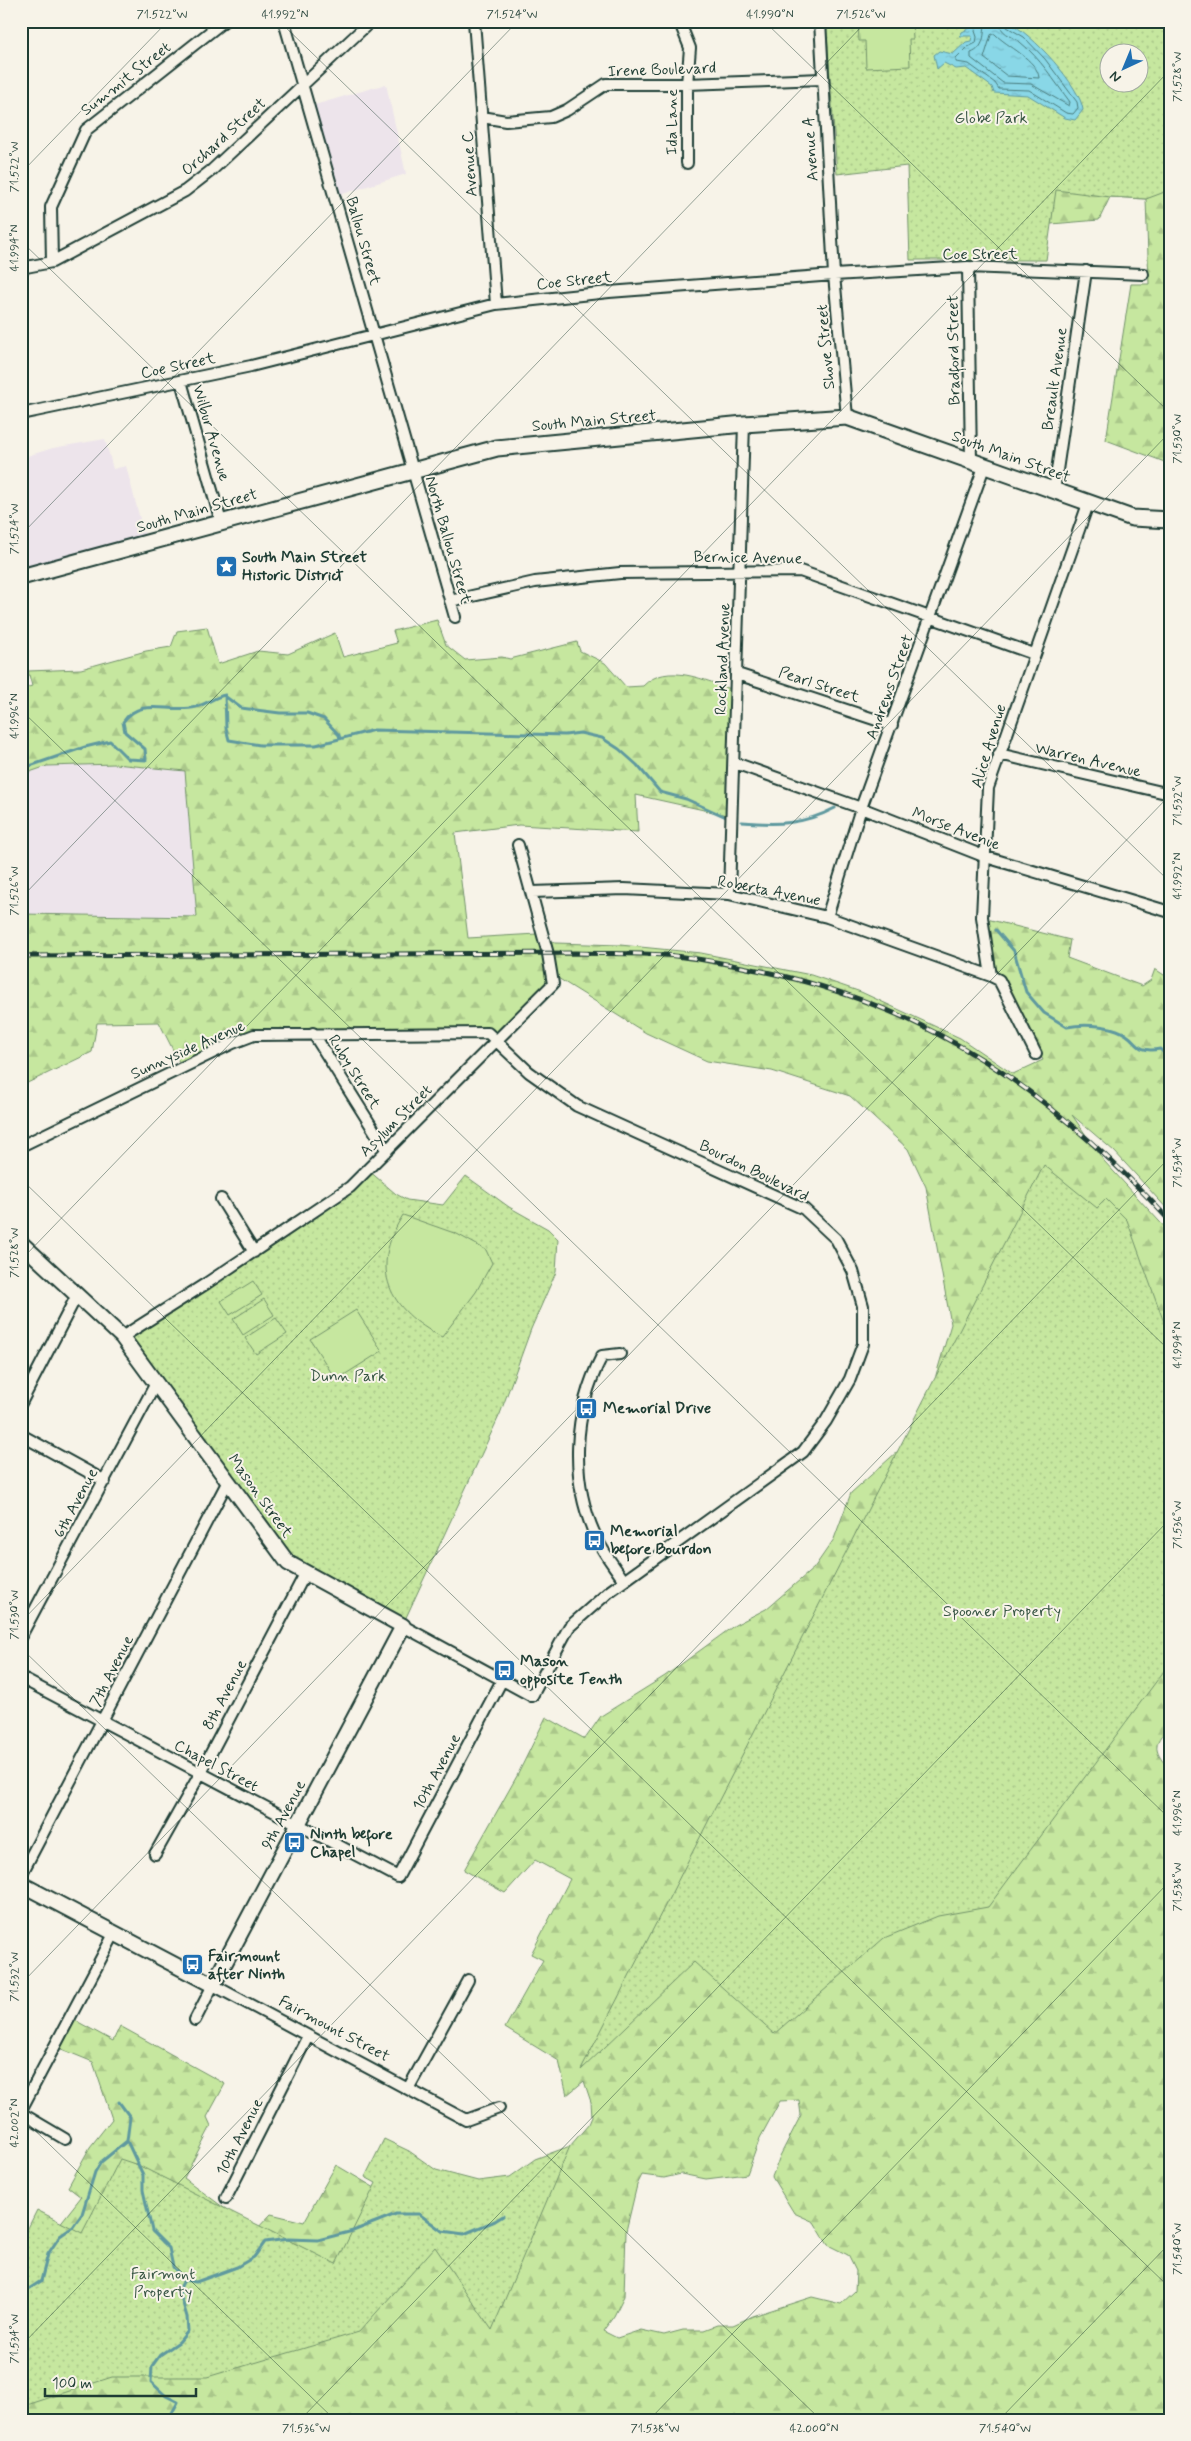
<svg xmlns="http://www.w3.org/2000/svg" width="1191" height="2441" font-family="Mynerve,sans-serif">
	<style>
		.built { fill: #ede4eb }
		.forest { fill: url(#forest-firs); stroke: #72926a; fill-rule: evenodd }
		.park { fill: url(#park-dots); stroke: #72926a; fill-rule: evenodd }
		.pitch { fill: #c6e79f; stroke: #72926a }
		.water { fill: url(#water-ripples); stroke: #5f999f }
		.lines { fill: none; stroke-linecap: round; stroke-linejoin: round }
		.shore { stroke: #497b7c; stroke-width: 1 }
		.stream { stroke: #5f999f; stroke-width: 3 }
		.minor-casing { stroke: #1f3d34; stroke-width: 14 }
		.tertiary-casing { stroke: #1f3d34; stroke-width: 18 }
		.secondary-casing { stroke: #1f3d34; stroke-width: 19 }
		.minor { stroke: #f7f3e8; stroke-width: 10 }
		.tertiary { stroke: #f7f3e8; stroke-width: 14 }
		.secondary { stroke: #f7f3e8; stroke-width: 15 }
		.rail-casing { stroke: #1f3d34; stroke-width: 5 }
		.rail { stroke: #f7f3e8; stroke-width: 3; stroke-dasharray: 9; stroke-linecap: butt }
		.ticks { fill: none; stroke: #1f3d34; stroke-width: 1; stroke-opacity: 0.45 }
		.labels { text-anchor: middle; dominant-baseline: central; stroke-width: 4; stroke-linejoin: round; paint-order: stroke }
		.street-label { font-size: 16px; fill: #1f3d34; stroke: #f7f3e8 }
		.park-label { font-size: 16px; fill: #385644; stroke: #f7f3e8 }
		.poi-label { font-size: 16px; font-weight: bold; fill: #1f3d34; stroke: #f7f3e8; text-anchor: start }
		.neatline { fill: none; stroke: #1f3d34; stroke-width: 2 }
		.ticks-label { font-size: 12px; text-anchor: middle; fill: #1f3d34 }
	</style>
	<defs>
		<pattern id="forest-firs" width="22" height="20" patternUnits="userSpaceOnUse" patternTransform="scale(1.25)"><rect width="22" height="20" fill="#c6e79f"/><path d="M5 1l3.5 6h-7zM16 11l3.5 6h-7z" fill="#aac78a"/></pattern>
		<pattern id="park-dots" width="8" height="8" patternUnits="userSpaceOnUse" patternTransform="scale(1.25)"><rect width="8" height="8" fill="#c6e79f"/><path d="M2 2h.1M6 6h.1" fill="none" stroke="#aac78a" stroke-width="1.8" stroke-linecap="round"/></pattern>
		<pattern id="water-ripples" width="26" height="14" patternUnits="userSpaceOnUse" patternTransform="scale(1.25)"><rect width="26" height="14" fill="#89d7e7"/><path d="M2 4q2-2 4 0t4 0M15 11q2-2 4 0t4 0" fill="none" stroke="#76b9c7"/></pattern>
	</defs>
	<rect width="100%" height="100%" fill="#f7f3e8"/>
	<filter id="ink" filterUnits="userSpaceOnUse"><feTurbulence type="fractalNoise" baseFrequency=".02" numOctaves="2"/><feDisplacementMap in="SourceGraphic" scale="10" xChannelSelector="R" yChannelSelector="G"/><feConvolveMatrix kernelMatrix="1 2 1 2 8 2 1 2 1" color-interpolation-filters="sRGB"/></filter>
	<g filter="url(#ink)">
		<path class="built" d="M 386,84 L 406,174 L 333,197 L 308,107 Z
			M 105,439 L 113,469 L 126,466 L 145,538 L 21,572 L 21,458 L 53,448 Z
			M 115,764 L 185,771 L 197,917 L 21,914 L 21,775 L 47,766 Z"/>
		<path class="forest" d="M 1005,21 L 1170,21 L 1170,464 L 1106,440 L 1131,284 L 1149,284 L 1146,199 L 1110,197 L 1099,220 L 1051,224 L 1055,190 ZM 1108,52 L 1138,52 L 1138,82 L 1108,82 Z
			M 437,620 L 446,645 L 465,660 L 502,657 L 510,659 L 577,642 L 580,651 L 605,663 L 626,687 L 643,686 C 667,661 706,681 734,690 L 731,816 L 636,795 L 638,832 L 519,825 L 455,833 L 468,938 L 537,934 L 555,943 L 620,945 L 701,953 L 811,975 L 861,992 L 960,1038 L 1013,1074 L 1043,1060 L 996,970 L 987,919 L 1070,940 L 1067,958 L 1142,986 L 1151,980 L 1155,969 L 1167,977 L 1167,996 L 1170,1009 L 1170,1212 L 1114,1151 L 1072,1115 L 1104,1161 L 1170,1233 L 1170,1727 C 1150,1744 1155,1753 1170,1770 L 1170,2420 L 21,2420 L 21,2245 L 59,2225 L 81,2197 L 68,2187 L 90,2147 L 112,2119 L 93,2062 L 54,2046 L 69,2017 L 113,2041 L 120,2026 L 225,2084 L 207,2117 L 211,2126 L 184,2178 L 255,2231 L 271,2214 L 304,2222 L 336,2165 L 375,2188 L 459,2186 L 482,2192 L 555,2158 L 570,2146 L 589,2124 L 592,2117 L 591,2102 L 584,2081 L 567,2095 L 559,2061 L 505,2028 L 543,1960 L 531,1954 L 570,1879 L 535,1860 L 505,1893 L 464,1870 L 517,1776 L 546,1717 L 585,1739 L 601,1716 L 665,1676 L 735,1625 L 766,1609 L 814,1568 L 834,1539 L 851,1493 L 908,1442 L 936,1405 L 936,1375 L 951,1324 L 926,1187 L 908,1149 L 850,1096 L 772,1071 L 707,1061 L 646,1033 L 545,970 L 550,990 L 498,1042 L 488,1032 L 250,1034 L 179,1062 L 159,1022 L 97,1023 L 92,1052 L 21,1086 L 21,914 L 197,917 L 185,771 L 115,764 L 47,766 L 21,775 L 21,689 L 32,686 L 28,671 L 81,669 L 146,651 L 171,647 L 177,631 L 207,627 L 218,664 L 258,651 L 288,654 L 335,633 L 343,657 L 397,643 L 393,631 ZM 799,2100 L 801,2115 L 780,2156 L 772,2177 L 794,2213 L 814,2222 L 828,2245 L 848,2255 L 856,2271 L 855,2291 L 841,2304 L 812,2297 L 753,2316 L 733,2325 L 717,2325 L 704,2330 L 683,2330 L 664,2335 L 641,2330 L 617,2338 L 603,2331 L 614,2316 L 624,2296 L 626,2231 L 637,2185 L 642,2175 L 664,2178 L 681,2174 L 706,2179 L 747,2174 L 760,2138 L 780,2101 Z"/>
		<path class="park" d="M 826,21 L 1164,21 L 1170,53 L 1170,190 L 1146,199 L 1110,197 L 1056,190 L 1046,260 L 910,260 L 907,166 L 837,174 ZM 1108,52 L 1138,52 L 1138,82 L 1108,82 Z
			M 1044,1165 L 1097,1208 L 1106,1199 L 1127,1220 L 1170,1339 L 1170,1663 L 988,1907 L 938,1916 L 884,1938 L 774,2034 L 694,1962 L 581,2070 Z
			M 368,1170 L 396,1194 L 407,1200 L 443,1205 L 466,1176 L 509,1207 L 548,1229 L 558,1239 L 556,1272 L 531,1329 L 500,1414 L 403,1624 L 289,1559 L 127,1336 Z
			M 384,2139 L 409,2151 L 436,2170 L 478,2181 L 510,2177 L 535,2159 L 570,2146 L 492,2330 L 435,2247 L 359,2332 L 207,2377 L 112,2377 L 21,2407 L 21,2242 L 37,2210 L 82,2233 L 120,2159 L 138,2165 L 336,2264 L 376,2183 L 365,2177 Z"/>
		<path class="pitch" d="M 858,21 L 912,21 L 913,39 L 909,39 L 910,66 L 866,68 L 865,41 L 859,41 Z
			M 403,1215 L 457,1234 L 486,1250 L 492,1263 L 476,1292 L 442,1337 C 388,1310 369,1269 403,1215 Z
			M 253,1281 L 262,1295 L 230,1315 L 221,1301 Z
			M 264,1299 L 274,1315 L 243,1335 L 233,1319 Z
			M 356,1310 L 382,1351 L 336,1380 L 310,1339 Z
			M 276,1318 L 287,1334 L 256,1354 L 245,1338 Z"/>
		<path class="water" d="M 974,21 C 984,21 1000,18 1009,23 C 1031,32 1081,87 1083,110 L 1075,120 L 1065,118 L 1028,95 L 994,93 L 992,87 L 966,68 L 956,69 L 944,63 L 937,69 L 934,55 L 939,51 L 953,54 L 966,42 L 971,41 L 972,36 L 960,36 L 962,32 L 970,28 Z"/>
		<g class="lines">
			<path class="shore" d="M 979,21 L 975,31 L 977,37 L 976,43 L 968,47 L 956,59 L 956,62 L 969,64 L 995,83 L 999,89 L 1029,90 L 1066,113 L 1073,114 L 1078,108 L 1077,102 L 1045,59 L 1024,37 L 1007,27 L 1005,21
				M 985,21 C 984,34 985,48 971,53 L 971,58 L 1003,83 L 1031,84 L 1069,106 L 1070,102 C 1055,82 1040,58 1020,42 C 1011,35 1000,34 999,21
				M 995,34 C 1006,46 1038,60 1039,78 L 1007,76 L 984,58 L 991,35 Z"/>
			<path class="stream" d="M 226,697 L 241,708 L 280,713 L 307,713 L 324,719 L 339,735 L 340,739
				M 21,769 L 85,747 L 110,741 L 128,759 L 146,760 L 145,749 L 125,732 L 123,722 C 141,696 170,714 196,707 C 207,704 214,697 225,695 L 226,728 L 229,740 L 260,745 L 316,745 L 374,730 L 565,735 L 580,733 L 602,738 L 619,749 L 637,765 L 660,792 L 686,799 L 726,817
				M 742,822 C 777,825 803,825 835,808
				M 996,930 L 1014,951 L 1026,992 L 1044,1013 L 1067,1027 C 1082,1024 1102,1025 1117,1030 C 1140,1038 1132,1054 1160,1049 L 1170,1059
				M 119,2102 L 130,2117 L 127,2141 L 143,2175 L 143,2190 L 152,2231 L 169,2248 L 173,2267 L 184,2280 L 196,2282 L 237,2267 L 254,2257 L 265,2242 L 288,2239 L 318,2240 L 353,2231 L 396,2214 L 419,2214 L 442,2231 L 464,2234 L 495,2221 L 503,2216
				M 21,2294 L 41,2281 L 48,2254 L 60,2236 L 73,2227 L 82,2214 L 95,2172 L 101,2162 L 127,2141
				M 175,2420 L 172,2413 L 178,2402 L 166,2396 L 151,2382 L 152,2366 L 160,2355 L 179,2342 L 188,2331 L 187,2317 L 179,2290 L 184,2280"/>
			<defs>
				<path id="minor" d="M 284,21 L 455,617
					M 474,21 L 496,304
					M 820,21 L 834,275 L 847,417
					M 680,23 L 690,48 L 687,84 L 687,163
					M 482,117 L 506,121 L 551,117 L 567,110 L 606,84 L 687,84 L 822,79
					M 52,262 L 51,207 L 86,130 L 224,21
					M 968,267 L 971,462
					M 21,268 L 52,262 L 185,191 L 212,170 L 371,21
					M 181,381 L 221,522
					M 21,414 L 251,366 L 496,304 L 609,292 L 834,275 L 968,267 L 1143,274
					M 1054,491 L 1086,271
					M 450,601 L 535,582 L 620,573 L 800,571 L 1034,654
					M 737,674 L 892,725
					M 999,754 L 1170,794
					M 735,763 L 861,808 L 986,857 L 1170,912
					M 532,892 L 624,889 L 729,894 L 827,917 L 991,976
					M 729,894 L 744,424
					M 827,917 L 861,808 L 984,467
					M 313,1033 L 387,1151
					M 1036,1054 L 999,980 L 991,976 L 982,917 L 988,788 L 1088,504
					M 21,1146 L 233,1043 L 254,1035 L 488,1033 L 529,1072 L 577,1106 L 804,1209 L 836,1239 L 853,1271 L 863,1306 L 863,1344 L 850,1379 L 826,1421 L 803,1452 L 610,1591 L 569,1627 L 532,1696 L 403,1626
					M 221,1199 L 254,1252
					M 122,1337 L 207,1283 L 350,1187 L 553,984 L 548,954 L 518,845
					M 620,1354 L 602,1356 C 573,1412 569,1481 597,1539 C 604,1554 615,1567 624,1581
					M 21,1403 L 77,1295
					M 21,1435 L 105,1481
					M 21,1636 L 156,1383
					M 21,1678 L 398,1877 L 502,1680
					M 155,1854 L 200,1774 L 305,1574
					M 21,1875 L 228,1481
					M 195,2020 L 213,1985 L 466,2120 L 499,2108
					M 408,2089 L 468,1980
					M 21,2110 L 114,1934
					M 21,2113 L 65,2139
					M 226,2198 L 308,2036"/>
				<path id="tertiary" d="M 21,1243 L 122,1337 L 288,1563 L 403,1626 L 213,1985 L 21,1884"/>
				<path id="secondary" d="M 21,577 L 497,448 L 744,424 L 847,417 L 1132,518 L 1170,520"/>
			</defs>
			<use href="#minor" class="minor-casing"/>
			<use href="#tertiary" class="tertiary-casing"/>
			<use href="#secondary" class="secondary-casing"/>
			<use href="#minor" class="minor"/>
			<use href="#tertiary" class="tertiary"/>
			<use href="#secondary" class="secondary"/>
			<defs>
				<path id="rail" d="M 21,956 L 576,953 C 605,954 635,953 664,955 C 695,957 727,964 757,970 C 930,1006 1052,1092 1170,1221"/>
			</defs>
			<use href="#rail" class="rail-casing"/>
			<use href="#rail" class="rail"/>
		</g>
	</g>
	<path class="ticks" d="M 279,21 L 1170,882M 764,21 L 1170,413M 21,173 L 168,21M 21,241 L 1170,1351M 21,535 L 518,21M 21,710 L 1170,1819M 21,898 L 867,21M 21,1179 L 1170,2288M 21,1260 L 1170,70M 21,1622 L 1170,432M 21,1648 L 821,2420M 21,1984 L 1170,795M 21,2117 L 335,2420M 21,2346 L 1170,1157M 300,2420 L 1170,1519M 649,2420 L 1170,1881M 999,2420 L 1170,2243"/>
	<defs>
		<symbol id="sight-square" viewBox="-11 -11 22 22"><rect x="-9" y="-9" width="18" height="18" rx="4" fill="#1f6fb2" stroke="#f7f3e8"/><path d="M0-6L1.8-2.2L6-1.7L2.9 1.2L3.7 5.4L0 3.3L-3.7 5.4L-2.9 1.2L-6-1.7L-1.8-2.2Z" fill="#fff"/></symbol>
		<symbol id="bus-square" viewBox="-11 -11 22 22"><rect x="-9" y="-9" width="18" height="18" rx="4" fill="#1f6fb2" stroke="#f7f3e8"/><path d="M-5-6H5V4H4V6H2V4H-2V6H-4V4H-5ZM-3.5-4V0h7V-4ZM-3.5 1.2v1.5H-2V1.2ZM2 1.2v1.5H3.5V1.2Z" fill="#fff"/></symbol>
	</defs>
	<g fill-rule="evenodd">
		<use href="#sight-square" x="214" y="554" width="25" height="25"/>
		<use href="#bus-square" x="574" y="1396" width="25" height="25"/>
		<use href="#bus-square" x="582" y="1528" width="25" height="25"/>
		<use href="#bus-square" x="492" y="1658" width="25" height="25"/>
		<use href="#bus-square" x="282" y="1830" width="25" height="25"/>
		<use href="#bus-square" x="180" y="1952" width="25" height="25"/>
	</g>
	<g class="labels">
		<g class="street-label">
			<text transform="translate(662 70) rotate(-2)">Irene Boulevard</text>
			<text transform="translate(126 79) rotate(-38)">Summit Street</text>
			<text transform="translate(672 122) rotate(-90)">Ida Lane</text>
			<text transform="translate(224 137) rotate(-42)">Orchard Street</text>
			<text transform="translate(811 149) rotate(-94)">Avenue A</text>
			<text transform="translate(470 164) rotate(-94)">Avenue C</text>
			<text transform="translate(363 241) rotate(74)">Ballou Street</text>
			<text x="980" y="254">Coe Street</text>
			<text transform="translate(574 281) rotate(-6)">Coe Street</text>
			<text transform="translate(826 347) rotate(-95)">Shove Street</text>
			<text transform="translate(954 350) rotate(-91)">Bradford Street</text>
			<text transform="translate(178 366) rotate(-12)">Coe Street</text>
			<text transform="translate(1055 379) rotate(-82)">Breault Avenue</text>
			<text transform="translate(594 421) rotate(-5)">South Main Street</text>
			<text transform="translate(211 433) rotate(74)">Wilbur Avenue</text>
			<text transform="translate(1011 457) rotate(20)">South Main Street</text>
			<text transform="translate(197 511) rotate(-16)">South Main Street</text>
			<text transform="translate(448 540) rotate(74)">North Ballou Street</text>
			<text transform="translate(748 558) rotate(1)">Bernice Avenue</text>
			<text transform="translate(723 659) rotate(-88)">Rockland Avenue</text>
			<text transform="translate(819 685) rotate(18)">Pearl Street</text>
			<text transform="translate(890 687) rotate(-70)">Andrews Street</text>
			<text transform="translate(989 746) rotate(-73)">Alice Avenue</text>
			<text transform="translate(1088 760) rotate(13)">Warren Avenue</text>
			<text transform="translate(956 829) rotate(21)">Morse Avenue</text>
			<text transform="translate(769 891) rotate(11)">Roberta Avenue</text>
			<text transform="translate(188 1050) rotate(-24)">Sunnyside Avenue</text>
			<text transform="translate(354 1072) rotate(58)">Ruby Street</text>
			<text transform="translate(396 1121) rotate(-45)">Asylum Street</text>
			<text transform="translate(754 1171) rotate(26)">Bourdon Boulevard</text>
			<text transform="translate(260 1496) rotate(54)">Mason Street</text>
			<text transform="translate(76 1503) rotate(-62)">6th Avenue</text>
			<text transform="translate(112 1671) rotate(-63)">7th Avenue</text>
			<text transform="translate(225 1695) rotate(-62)">8th Avenue</text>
			<text transform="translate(216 1766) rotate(28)">Chapel Street</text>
			<text transform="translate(437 1772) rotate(-62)">10th Avenue</text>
			<text transform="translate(284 1815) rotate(-62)">9th Avenue</text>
			<text transform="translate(334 2029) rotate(28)">Fairmount Street</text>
			<text transform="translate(240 2137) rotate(-63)">10th Avenue</text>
		</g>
		<g class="park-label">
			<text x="991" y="118">Globe Park</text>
			<text x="348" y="1376">Dunn Park</text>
			<text x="1002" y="1611">Spooner Property</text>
			<text x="163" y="2274">Fairmont<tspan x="163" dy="18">Property</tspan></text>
		</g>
		<g class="poi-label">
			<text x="242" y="557">South Main Street<tspan x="242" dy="18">Historic District</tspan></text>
			<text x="603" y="1408">Memorial Drive</text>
			<text x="610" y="1531">Memorial<tspan x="610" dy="18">before Bourdon</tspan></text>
			<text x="520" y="1661">Mason<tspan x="520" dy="18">opposite Tenth</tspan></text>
			<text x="310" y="1834">Ninth before<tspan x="310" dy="18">Chapel</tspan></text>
			<text x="208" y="1956">Fairmount<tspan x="208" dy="18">after Ninth</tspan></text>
		</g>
	</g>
	<rect width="1191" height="2441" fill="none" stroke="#f7f3e8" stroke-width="55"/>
	<g transform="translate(1124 68) rotate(224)"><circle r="24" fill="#f7f3e8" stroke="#a1aaa0"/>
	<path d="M0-4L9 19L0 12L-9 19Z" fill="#1f6fb2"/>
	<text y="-8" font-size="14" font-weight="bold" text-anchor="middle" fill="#1f3d34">N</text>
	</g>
	<path d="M45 2388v8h151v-8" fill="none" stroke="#1f3d34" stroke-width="2.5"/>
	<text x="52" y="2388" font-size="15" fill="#1f3d34" stroke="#f7f3e8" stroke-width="4" paint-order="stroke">100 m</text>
	<rect x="28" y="28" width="1136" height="2386" class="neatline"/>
	<g class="ticks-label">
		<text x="162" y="18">71.522°W</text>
		<text x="285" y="18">41.992°N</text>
		<text x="512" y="18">71.524°W</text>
		<text x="770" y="18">41.990°N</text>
		<text x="861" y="18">71.526°W</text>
		<text transform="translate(1177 77) rotate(-90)" y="4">71.528°W</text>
		<text transform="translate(14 167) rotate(-90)" y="4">71.522°W</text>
		<text transform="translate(14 248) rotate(-90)" y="4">41.994°N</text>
		<text transform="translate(1177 439) rotate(-90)" y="4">71.530°W</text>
		<text transform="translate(14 529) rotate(-90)" y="4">71.524°W</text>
		<text transform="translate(14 716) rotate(-90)" y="4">41.996°N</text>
		<text transform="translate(1177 801) rotate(-90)" y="4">71.532°W</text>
		<text transform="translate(1177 876) rotate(-90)" y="4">41.992°N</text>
		<text transform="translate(14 891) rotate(-90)" y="4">71.526°W</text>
		<text transform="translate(1177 1163) rotate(-90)" y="4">71.534°W</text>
		<text transform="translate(14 1253) rotate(-90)" y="4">71.528°W</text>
		<text transform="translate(1177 1345) rotate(-90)" y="4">41.994°N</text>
		<text transform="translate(1177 1525) rotate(-90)" y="4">71.536°W</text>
		<text transform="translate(14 1615) rotate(-90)" y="4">71.530°W</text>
		<text transform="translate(1177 1813) rotate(-90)" y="4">41.996°N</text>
		<text transform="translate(1177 1887) rotate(-90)" y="4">71.538°W</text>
		<text transform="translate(14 1977) rotate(-90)" y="4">71.532°W</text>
		<text transform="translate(14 2123) rotate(-90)" y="4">42.002°N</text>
		<text transform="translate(1177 2249) rotate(-90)" y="4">71.540°W</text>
		<text transform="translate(14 2339) rotate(-90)" y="4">71.534°W</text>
		<text x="306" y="2432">71.536°W</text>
		<text x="655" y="2432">71.538°W</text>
		<text x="814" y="2432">42.000°N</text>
		<text x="1005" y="2432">71.540°W</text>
	</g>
</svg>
